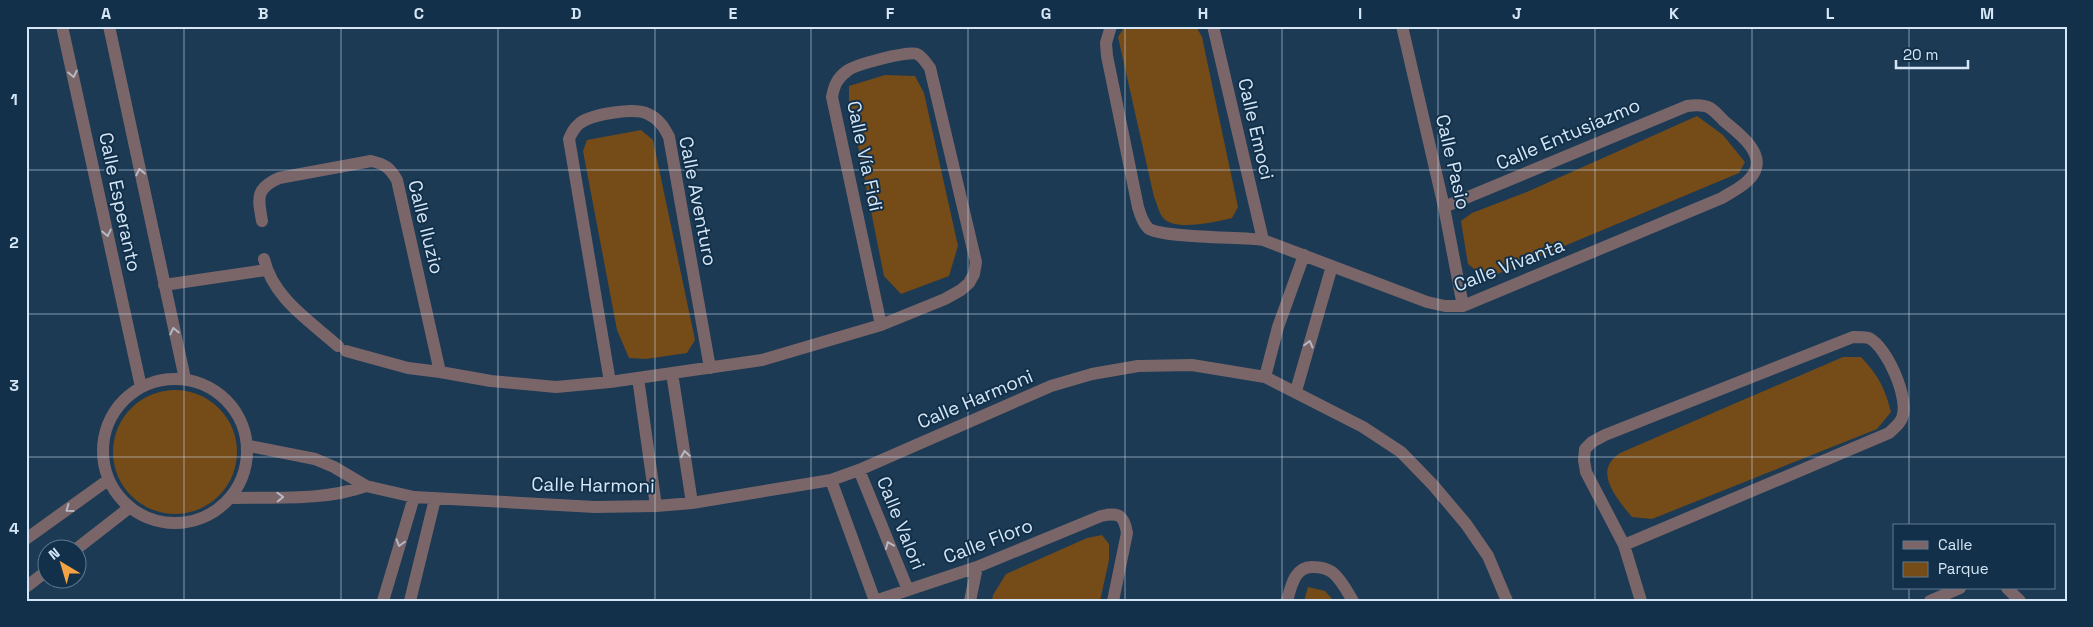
<svg xmlns="http://www.w3.org/2000/svg" width="2093" height="627" font-family="'Space Grotesk',sans-serif">
	<style>
		.green { fill: #754b18 }
		.lines { fill: none; stroke-linecap: round; stroke-linejoin: round }
		.minor { stroke: #7a6669; stroke-width: 12 }
		.oneway { stroke: #b5b9c5 }
		.grid { fill: none; stroke: #d5e6f6; stroke-width: 1; stroke-opacity: 0.55 }
		.labels { text-anchor: middle; dominant-baseline: central; stroke-width: 4; stroke-linejoin: round; paint-order: stroke }
		.street-label { font-size: 19px; fill: #d5e6f6; stroke: #123049 }
		.neatline { fill: none; stroke: #d5e6f6; stroke-width: 2 }
		.grid-label { font-size: 16px; text-anchor: middle; font-weight: bold; fill: #d5e6f6 }
	</style>
	<rect width="100%" height="100%" fill="#1c3a54"/>
	<path class="green" d="M 1125,26 L 1196,26 L 1202,37 L 1238,207 L 1232,218 C 1215,222 1177,231 1164,219 C 1159,214 1157,203 1154,197 L 1118,37 Z
		M 885,75 L 915,76 L 924,93 L 958,246 L 949,276 L 901,294 L 884,276 L 849,101 L 849,86 Z
		M 1697,116 L 1723,135 L 1745,162 L 1739,173 L 1495,275 L 1483,276 L 1468,264 L 1461,221 L 1472,213 L 1529,191 Z
		M 641,130 L 653,140 L 695,340 L 687,353 L 646,359 L 629,358 L 617,330 L 583,151 L 587,140 Z
		M 1843,357 L 1861,357 C 1878,375 1885,388 1891,412 L 1877,429 L 1652,519 L 1632,517 C 1622,505 1601,481 1609,465 C 1611,460 1616,456 1620,453 Z
		M113 452a62 62 0 1 1 124 0a62 62 0 1 1-124 0Z
		M 1102,535 L 1109,544 L 1109,560 L 1100,601 L 992,601 L 993,595 L 1006,574 L 1087,538 Z
		M 1308,587 L 1325,591 L 1334,601 L 1304,601 Z"/>
	<g class="lines">
		<path class="minor" d="M 62,26 L 141,387
			M 109,26 L 185,379
			M 1111,26 L 1106,43 L 1107,56 L 1138,207 C 1140,214 1143,223 1148,228 C 1159,238 1241,237 1263,240 L 1427,302 L 1445,306 L 1463,306 L 1722,198 C 1733,191 1749,184 1755,171 C 1764,151 1737,132 1724,121 C 1720,117 1715,111 1710,108 C 1703,104 1694,105 1687,106 L 1444,207
			M 1213,26 L 1263,240
			M 1402,26 L 1444,207 L 1463,306
			M 262,221 C 258,198 255,189 279,178 L 371,161 C 385,164 390,168 397,180 L 440,372
			M 264,259 C 273,298 310,321 338,346
			M 164,285 L 266,270
			M 346,351 L 408,368 L 440,372 L 491,381 L 556,387 L 610,382 L 762,360 L 881,325 L 945,299 L 961,290 L 969,283 L 974,274 L 976,262 L 930,68 C 926,63 923,57 917,54 C 909,50 854,65 847,71 C 837,78 834,86 832,97 L 881,325
			M 672,373 L 692,503
			M 1265,377 L 1278,327 L 1304,255
			M 638,378 L 656,506
			M103 451a72 72 0 1 1 144 0a72 72 0 1 1-144 0Z
			M 610,382 L 569,139 C 572,132 574,128 580,123 C 593,114 635,107 648,114 C 659,119 664,127 669,137 L 710,368
			M 1296,391 L 1332,266
			M 249,446 L 315,459 L 334,467 L 366,486 L 414,497 L 595,507 L 656,506 L 692,503 L 831,480 L 859,470 L 1051,386 L 1092,374 L 1138,366 L 1192,365 L 1265,377 L 1363,427 L 1401,452 L 1433,485 L 1466,524 L 1488,556 L 1507,601
			M 859,470 L 908,590
			M 831,480 L 875,601
			M 231,498 C 275,497 324,501 366,486
			M 26,539 L 108,480
			M 1624,545 L 1889,433 C 1893,429 1900,424 1902,418 C 1910,399 1887,347 1869,338 C 1865,337 1858,337 1853,337 L 1605,435 L 1592,442 L 1585,449 L 1584,460 L 1586,472 L 1624,545 L 1641,601
			M 75,550 L 129,508
			M 26,587 L 48,570
			M 2007,588 L 2020,601
			M 383,601 L 414,497
			M 410,601 L 435,499
			M 875,601 L 977,567 L 1101,516 C 1119,512 1124,515 1127,533 L 1113,601
			M 970,601 L 977,567
			M 1287,601 C 1291,586 1295,566 1313,567 C 1321,567 1326,568 1332,572 C 1341,579 1347,591 1353,601
			M 1930,601 L 1960,588"/>
	</g>
	<defs><path id="oneway-chevron" d="M-2-3.5L2.5 0L-2 3.5" fill="none" stroke-width="1.6" stroke-linecap="round" stroke-linejoin="round" transform="scale(1.25)"/></defs>
	<g class="oneway">
		<use href="#oneway-chevron" transform="translate(73 74) rotate(78)"/>
		<use href="#oneway-chevron" transform="translate(140 172) rotate(-102)"/>
		<use href="#oneway-chevron" transform="translate(107 233) rotate(78)"/>
		<use href="#oneway-chevron" transform="translate(174 331) rotate(-103)"/>
		<use href="#oneway-chevron" transform="translate(1309 344) rotate(-75)"/>
		<use href="#oneway-chevron" transform="translate(685 454) rotate(-99)"/>
		<use href="#oneway-chevron" transform="translate(280 497) rotate(-2)"/>
		<use href="#oneway-chevron" transform="translate(69 509) rotate(144)"/>
		<use href="#oneway-chevron" transform="translate(400 543) rotate(106)"/>
		<use href="#oneway-chevron" transform="translate(889 545) rotate(-112)"/>
	</g>
	<path class="grid" d="M 184,26 L 184,601M 341,26 L 341,601M 498,26 L 498,601M 655,26 L 655,601M 811,26 L 811,601M 968,26 L 968,601M 1125,26 L 1125,601M 1282,26 L 1282,601M 1438,26 L 1438,601M 1595,26 L 1595,601M 1752,26 L 1752,601M 1909,26 L 1909,526M 26,170 L 2067,170M 26,314 L 2067,314M 26,457 L 2067,457M 1909,588 L 1909,601"/>
	<g class="labels">
		<g class="street-label">
			<text transform="translate(1256 129) rotate(77)">Calle Emoci</text>
			<text transform="translate(1568 134) rotate(-23)">Calle Entusiazmo</text>
			<text transform="translate(865 156) rotate(78)">Calle Vía Fidi</text>
			<text transform="translate(1453 162) rotate(77)">Calle Pasio</text>
			<text transform="translate(698 201) rotate(79)">Calle Aventuro</text>
			<text transform="translate(120 202) rotate(78)">Calle Esperanto</text>
			<text transform="translate(426 227) rotate(76)">Calle Iluzio</text>
			<text transform="translate(1509 265) rotate(-21)">Calle Vivanta</text>
			<text transform="translate(975 399) rotate(-23)">Calle Harmoni</text>
			<text transform="translate(593 485) rotate(1)">Calle Harmoni</text>
			<text transform="translate(901 523) rotate(68)">Calle Valori</text>
			<text transform="translate(988 541) rotate(-21)">Calle Floro</text>
		</g>
	</g>
	<rect width="2093" height="627" fill="none" stroke="#123049" stroke-width="55"/>
	<rect x="1893" y="524" width="162" height="65" fill="#123049" stroke="#60798e"/>
	<rect x="1903" y="541" width="25" height="8" fill="#7a6669" stroke="#60798e"/>
	<text x="1938" y="550" font-size="15" fill="#d5e6f6">Calle</text>
	<rect x="1903" y="562" width="25" height="15" fill="#754b18" stroke="#60798e"/>
	<text x="1938" y="574" font-size="15" fill="#d5e6f6">Parque</text>
	<g transform="translate(62 564) rotate(322)"><circle r="24" fill="#123049" stroke="#60798e"/>
	<path d="M0-4L9 19L0 12L-9 19Z" fill="#f4a344"/>
	<text y="-8" font-size="14" font-weight="bold" text-anchor="middle" fill="#d5e6f6">N</text>
	</g>
	<path d="M1896 60v8h72v-8" fill="none" stroke="#d5e6f6" stroke-width="2.5"/>
	<text x="1903" y="60" font-size="15" fill="#d5e6f6" stroke="#123049" stroke-width="4" paint-order="stroke">20 m</text>
	<rect x="28" y="28" width="2038" height="572" class="neatline"/>
	<g class="grid-label">
		<text x="106" y="19">A</text>
		<text x="263" y="19">B</text>
		<text x="419" y="19">C</text>
		<text x="576" y="19">D</text>
		<text x="733" y="19">E</text>
		<text x="890" y="19">F</text>
		<text x="1046" y="19">G</text>
		<text x="1203" y="19">H</text>
		<text x="1360" y="19">I</text>
		<text x="1517" y="19">J</text>
		<text x="1674" y="19">K</text>
		<text x="1830" y="19">L</text>
		<text x="1987" y="19">M</text>
		<text x="14" y="105">1</text>
		<text x="14" y="248">2</text>
		<text x="14" y="391">3</text>
		<text x="14" y="534">4</text>
	</g>
</svg>
